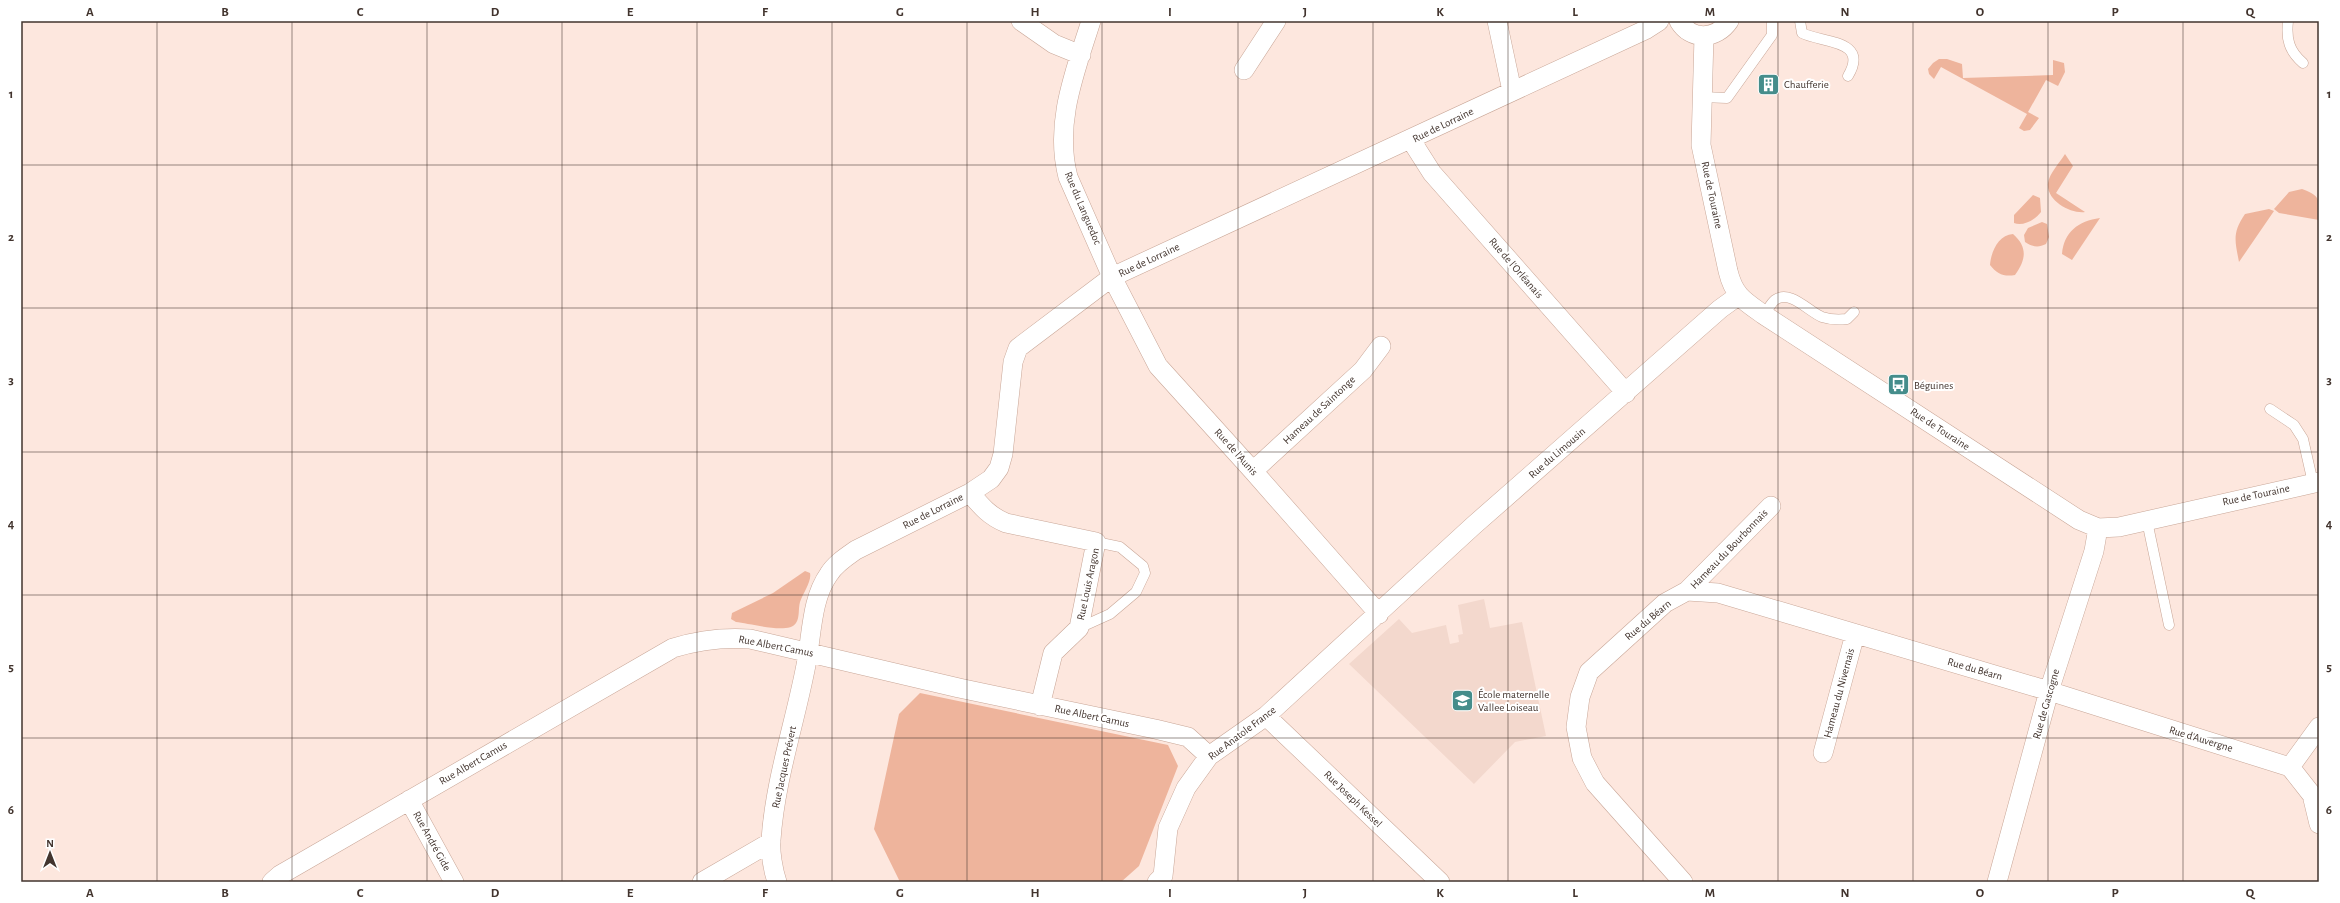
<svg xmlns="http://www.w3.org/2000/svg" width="2340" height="903" font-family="'Alegreya Sans',sans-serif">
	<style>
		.built { fill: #f3d8cd }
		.green { fill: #eeb49c }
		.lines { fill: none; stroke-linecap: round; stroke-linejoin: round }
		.lane-casing { stroke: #c8a697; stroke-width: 11 }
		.street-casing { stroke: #c8a697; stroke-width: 20 }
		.lane { stroke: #fff; stroke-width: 10 }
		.street { stroke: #fff; stroke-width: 19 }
		.grid { fill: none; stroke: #42342e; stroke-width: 1; stroke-opacity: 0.55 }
		.labels { text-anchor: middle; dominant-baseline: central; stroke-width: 4; stroke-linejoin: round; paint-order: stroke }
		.poi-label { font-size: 11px; fill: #42342e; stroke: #fff; text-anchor: start }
		.street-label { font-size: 11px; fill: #42342e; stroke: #fff }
		.neatline { fill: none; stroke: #42342e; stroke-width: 1.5 }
		.grid-label { font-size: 13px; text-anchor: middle; font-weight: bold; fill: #42342e }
	</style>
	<rect width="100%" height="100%" fill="#fde7de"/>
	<path class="built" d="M 1484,599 L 1490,628 L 1522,622 L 1546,736 L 1515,742 L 1474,784 L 1349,664 L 1399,619 L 1412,633 L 1446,625 L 1450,644 L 1459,642 L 1458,635 L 1463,634 L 1458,605 Z"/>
	<path class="green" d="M 1939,59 L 1947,59 L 1962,64 L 1963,78 L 2053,75 L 2053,60 L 2064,63 L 2065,72 L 2058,86 L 2046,80 L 2028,112 L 2039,118 L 2030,130 L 2024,131 L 2019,128 L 2027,114 L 1941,67 L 1934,79 L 1929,74 L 1928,69 L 1933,63 Z
		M 2065,154 L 2073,166 L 2056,193 L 2085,212 C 2071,214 2046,201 2048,183 C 2049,174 2060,162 2065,154 Z
		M 2302,189 C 2322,196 2319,201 2319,220 L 2279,213 L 2274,209 L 2289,192 Z
		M 2033,195 L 2040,198 L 2041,212 C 2036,219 2023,227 2014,223 L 2014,215 Z
		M 2269,209 L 2274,211 L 2239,262 C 2235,241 2232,233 2245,214 Z
		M 2100,218 L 2072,260 L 2062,254 C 2064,232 2078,221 2100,218 Z
		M 2042,222 L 2047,224 L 2049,237 L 2046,244 C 2038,248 2033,247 2025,242 L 2024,235 L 2028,228 Z
		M 2013,234 C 2028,247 2026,260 2015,275 C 2004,277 1997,274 1990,265 C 1991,252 1998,235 2013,234 Z
		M 805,571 L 810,573 C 812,581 803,593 800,602 C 798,609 800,617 796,623 C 789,635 749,623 736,622 L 731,619 L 732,613 L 773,593 Z
		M 920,693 L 1168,745 L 1178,766 L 1139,866 L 1121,882 L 900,882 L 874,829 L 899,714 Z"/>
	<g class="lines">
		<defs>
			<path id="lane" d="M 1800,21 L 1802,33 C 1821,43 1870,39 1848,76
				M 2288,21 C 2286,39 2289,51 2303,63
				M 1702,97 L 1727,98 L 1772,35 L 1772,21
				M 1764,315 C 1767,311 1771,303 1775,300 C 1790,289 1809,312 1822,317 C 1831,320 1838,320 1847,319 L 1854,312
				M 2270,409 L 2294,425 L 2303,439 L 2313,483
				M 2147,521 L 2169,625
				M 1079,628 L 1110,614 L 1136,592 L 1145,573 L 1143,566 L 1120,547 L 1096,542"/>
			<path id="street" d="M 1021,21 L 1054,44 L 1081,55
				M 1091,21 C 1075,72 1054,123 1068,177 L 1112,277 L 1158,366 L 1253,471 L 1379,614
				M 1497,21 L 1512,91
				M 1679,21 C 1691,41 1716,40 1729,21
				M 1704,36 L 1701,145 L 1728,271 C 1734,296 1744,301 1764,315 L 2079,520 L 2098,528 L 2119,527 L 2319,482
				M 1244,70 L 1276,21
				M 1411,140 L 1432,173 L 1626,393
				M 1253,471 L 1363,370 L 1381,346
				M 970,493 C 981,506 989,516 1006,523 L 1096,542 L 1079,628 L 1053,653 L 1040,706
				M 1687,591 L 1771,506
				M 1266,716 L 1440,882
				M 1823,753 L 1855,634
				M 2290,767 L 2319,727
				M 409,800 L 454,882
				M 272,882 L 280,875 L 673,648 C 699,640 722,637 750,639 L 959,688 L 1155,729 L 1188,737 L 1209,756
				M 702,882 L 771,842
				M 777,882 C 773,870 770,852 771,840 C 775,780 795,723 806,665 C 812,635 811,599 829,574 C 835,564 846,557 856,550 L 970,493 L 991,479 L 999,468 L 1003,454 L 1013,362 L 1018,348 L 1112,277 L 1645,30 L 1659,21
				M 1157,882 L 1163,876 L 1168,828 L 1186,788 L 1209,756 L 1266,716 L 1473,526 L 1720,309 L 1738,296
				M 1683,882 L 1595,783 L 1582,758 L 1576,727 L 1580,697 L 1589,672 L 1665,603 L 1687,591 L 1718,593 L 2049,691 L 2290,767 L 2312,795 L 2319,824
				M 1997,882 L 2049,691 L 2094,551 L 2098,528"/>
		</defs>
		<use href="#lane" class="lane-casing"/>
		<use href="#street" class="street-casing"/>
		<use href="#lane" class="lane"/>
		<use href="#street" class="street"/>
	</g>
	<path class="grid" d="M 157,21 L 157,882M 292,21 L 292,882M 427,21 L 427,882M 562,21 L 562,882M 697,21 L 697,882M 832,21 L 832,882M 967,21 L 967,882M 1102,21 L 1102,882M 1238,21 L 1238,882M 1373,21 L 1373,882M 1508,21 L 1508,882M 1643,21 L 1643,882M 1778,21 L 1778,882M 1913,21 L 1913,882M 2048,21 L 2048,882M 2183,21 L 2183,882M 21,165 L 2319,165M 21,308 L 2319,308M 21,452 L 2319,452M 21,595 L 2319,595M 21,738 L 2319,738"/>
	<defs>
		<symbol id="building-square" viewBox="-11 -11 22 22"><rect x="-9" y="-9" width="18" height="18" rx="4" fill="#458d8b" stroke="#fff"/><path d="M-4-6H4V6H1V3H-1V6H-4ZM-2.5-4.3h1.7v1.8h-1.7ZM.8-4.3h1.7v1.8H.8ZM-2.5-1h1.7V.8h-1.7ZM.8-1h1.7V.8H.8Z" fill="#fff"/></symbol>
		<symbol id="bus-square" viewBox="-11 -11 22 22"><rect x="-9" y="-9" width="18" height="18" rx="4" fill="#458d8b" stroke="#fff"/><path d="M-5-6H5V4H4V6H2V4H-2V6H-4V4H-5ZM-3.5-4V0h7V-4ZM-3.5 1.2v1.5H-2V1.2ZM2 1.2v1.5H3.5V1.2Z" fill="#fff"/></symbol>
		<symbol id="school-square" viewBox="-11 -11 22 22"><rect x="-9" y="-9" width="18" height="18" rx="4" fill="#458d8b" stroke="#fff"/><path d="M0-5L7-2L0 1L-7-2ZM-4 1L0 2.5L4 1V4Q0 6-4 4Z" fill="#fff"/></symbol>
	</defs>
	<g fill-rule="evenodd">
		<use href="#building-square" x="1756" y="72" width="25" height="25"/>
		<use href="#bus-square" x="1886" y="372" width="25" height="25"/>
		<use href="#school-square" x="1450" y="688" width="25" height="25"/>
	</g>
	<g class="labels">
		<g class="poi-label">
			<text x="1784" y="84">Chaufferie</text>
			<text x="1914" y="385">Béguines</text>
			<text x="1478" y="694">École maternelle<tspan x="1478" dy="13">Vallee Loiseau</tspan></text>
		</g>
		<g class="street-label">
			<text transform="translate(1443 125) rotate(-26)">Rue de Lorraine</text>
			<text transform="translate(1712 195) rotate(78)">Rue de Touraine</text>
			<text transform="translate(1083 208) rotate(67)">Rue du Languedoc</text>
			<text transform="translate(1149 260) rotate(-25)">Rue de Lorraine</text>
			<text transform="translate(1516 268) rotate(49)">Rue de l'Orléanais</text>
			<text transform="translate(1319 410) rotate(-43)">Hameau de Saintonge</text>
			<text transform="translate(1940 429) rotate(33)">Rue de Touraine</text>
			<text transform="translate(1236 452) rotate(48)">Rue de l'Aunis</text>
			<text transform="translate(1557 453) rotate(-41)">Rue du Limousin</text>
			<text transform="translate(2256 495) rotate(-12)">Rue de Touraine</text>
			<text transform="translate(933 511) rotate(-27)">Rue de Lorraine</text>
			<text transform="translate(1729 549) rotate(-46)">Hameau du Bourbonnais</text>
			<text transform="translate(1088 584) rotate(-78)">Rue Louis Aragon</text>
			<text transform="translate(1648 620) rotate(-40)">Rue du Béarn</text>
			<text transform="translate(776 646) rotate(11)">Rue Albert Camus</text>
			<text transform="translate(1975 669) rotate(16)">Rue du Béarn</text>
			<text transform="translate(1839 693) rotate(-75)">Hameau du Nivernais</text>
			<text transform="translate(2046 704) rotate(-74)">Rue de Gascogne</text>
			<text transform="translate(1092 716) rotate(12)">Rue Albert Camus</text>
			<text transform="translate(1242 733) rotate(-37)">Rue Anatole France</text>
			<text transform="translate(2201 739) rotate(17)">Rue d'Auvergne</text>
			<text transform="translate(473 763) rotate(-30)">Rue Albert Camus</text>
			<text transform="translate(784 767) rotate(-78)">Rue Jacques Prévert</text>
			<text transform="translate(1353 799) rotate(44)">Rue Joseph Kessel</text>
			<text transform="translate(432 841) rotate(61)">Rue André Gide</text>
		</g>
	</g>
	<rect width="2340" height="903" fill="none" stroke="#ffffff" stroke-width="44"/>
	<g transform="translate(50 853)" stroke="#ffffff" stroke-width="3" paint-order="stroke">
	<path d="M0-3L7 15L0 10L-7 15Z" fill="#42342e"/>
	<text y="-6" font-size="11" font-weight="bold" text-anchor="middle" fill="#42342e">N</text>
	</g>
	<rect x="22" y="22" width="2296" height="859" class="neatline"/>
	<g class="grid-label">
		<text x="90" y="16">A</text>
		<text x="225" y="16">B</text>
		<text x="360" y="16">C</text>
		<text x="495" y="16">D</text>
		<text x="630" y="16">E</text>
		<text x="765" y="16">F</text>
		<text x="900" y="16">G</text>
		<text x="1035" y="16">H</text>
		<text x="1170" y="16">I</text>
		<text x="1305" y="16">J</text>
		<text x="1440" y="16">K</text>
		<text x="1575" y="16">L</text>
		<text x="1710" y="16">M</text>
		<text x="1845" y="16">N</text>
		<text x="1980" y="16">O</text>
		<text x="2115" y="16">P</text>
		<text x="2250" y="16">Q</text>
		<text x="11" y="98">1</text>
		<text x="2329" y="98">1</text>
		<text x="11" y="241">2</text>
		<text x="2329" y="241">2</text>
		<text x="11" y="384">3</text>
		<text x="2329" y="384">3</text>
		<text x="11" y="528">4</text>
		<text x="2329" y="528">4</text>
		<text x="11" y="671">5</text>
		<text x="2329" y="671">5</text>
		<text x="11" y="814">6</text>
		<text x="2329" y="814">6</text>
		<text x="90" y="897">A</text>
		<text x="225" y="897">B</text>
		<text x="360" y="897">C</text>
		<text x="495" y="897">D</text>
		<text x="630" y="897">E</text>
		<text x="765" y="897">F</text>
		<text x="900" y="897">G</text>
		<text x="1035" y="897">H</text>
		<text x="1170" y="897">I</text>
		<text x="1305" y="897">J</text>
		<text x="1440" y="897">K</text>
		<text x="1575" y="897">L</text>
		<text x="1710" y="897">M</text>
		<text x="1845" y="897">N</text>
		<text x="1980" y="897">O</text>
		<text x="2115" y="897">P</text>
		<text x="2250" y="897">Q</text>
	</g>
</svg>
